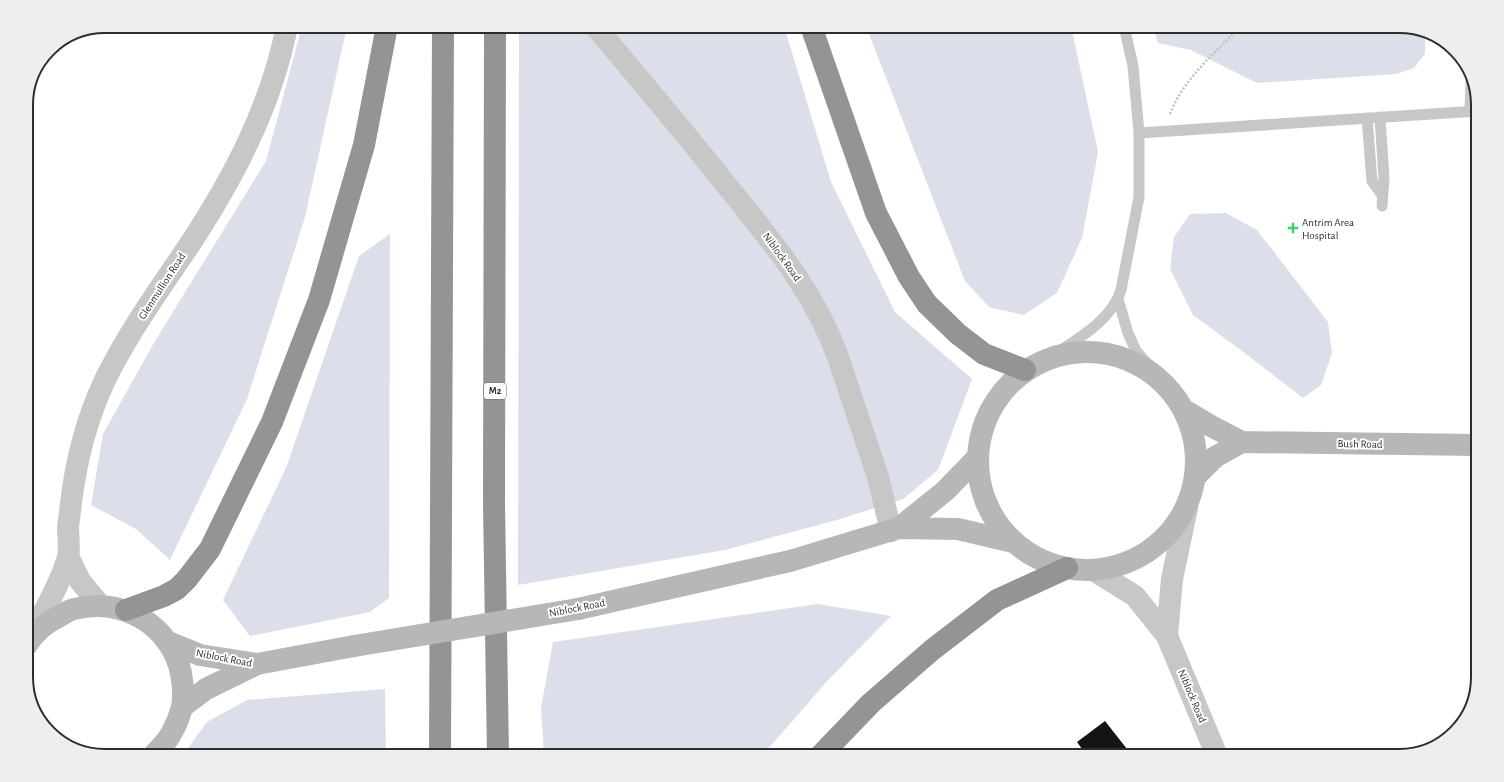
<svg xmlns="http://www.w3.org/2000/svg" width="1504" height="782" font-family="'Alegreya Sans',sans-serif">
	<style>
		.green { fill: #dcdee9 }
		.building { fill: #141414 }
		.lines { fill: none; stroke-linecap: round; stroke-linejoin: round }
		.path { stroke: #c1c1c1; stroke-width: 2.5; stroke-dasharray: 2 2; stroke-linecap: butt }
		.service { stroke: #c7c7c7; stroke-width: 11 }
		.minor { stroke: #c7c7c7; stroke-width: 22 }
		.secondary { stroke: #b7b7b7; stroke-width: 22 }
		.motorway { stroke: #949494; stroke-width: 22 }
		.secondary-bridge { stroke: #b7b7b7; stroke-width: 22 }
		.poi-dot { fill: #42d16e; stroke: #fff; stroke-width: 1.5 }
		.labels { text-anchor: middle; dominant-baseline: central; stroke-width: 4; stroke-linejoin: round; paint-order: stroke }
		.shield { fill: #fff; stroke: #6c6c6c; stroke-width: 1 }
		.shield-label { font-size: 10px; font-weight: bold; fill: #2d2d2d }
		.poi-label { font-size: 11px; fill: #2d2d2d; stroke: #fff; text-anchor: start }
		.street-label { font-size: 11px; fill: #2d2d2d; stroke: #fff }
		.rim { fill: none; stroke: #2d2d2d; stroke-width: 2 }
	</style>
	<rect width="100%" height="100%" fill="#fff"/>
	<path class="green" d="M 302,26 L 347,26 L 305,217 L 247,399 L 170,560 L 136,529 L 91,505 L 103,434 L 155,341 L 266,161 Z
		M 519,26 L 784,26 L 831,182 L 895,312 L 972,379 L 938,470 L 903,499 L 837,520 L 725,550 L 518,585 Z
		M 866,26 L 1071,26 L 1098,152 L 1082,238 L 1057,293 L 1024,315 L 989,307 L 965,281 Z
		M 1153,26 L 1399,26 L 1425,32 L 1425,54 L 1414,68 L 1396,74 L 1257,83 L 1191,50 L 1158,43 Z
		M 1226,213 L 1257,230 L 1328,322 L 1332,353 L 1321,385 L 1303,398 L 1246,354 L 1193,315 L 1170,269 L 1174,237 L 1190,214 Z
		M 390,234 L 389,598 L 370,612 L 250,636 L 223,600 L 286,468 L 359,256 Z
		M 818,604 L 891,616 L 828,680 L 762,756 L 544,756 L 541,708 L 553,642 Z
		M 385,689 L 386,756 L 182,756 L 207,722 L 247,700 Z"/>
	<path class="building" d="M 1105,721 L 1127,749 L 1118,756 L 1101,756 L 1096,750 L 1087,756 L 1077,742 Z"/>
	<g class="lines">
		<path class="path" d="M 1170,114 C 1183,79 1215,53 1241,26"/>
		<path class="service" d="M 1470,111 L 1471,81
			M 1380,117 L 1384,178 L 1382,206
			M 1367,118 L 1372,181 L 1382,195
			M 1139,133 L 1478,111
			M 1118,299 L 1128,333 L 1136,351 L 1164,382
			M 1049,358 C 1074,341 1112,321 1121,290 L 1139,197 L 1139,133 L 1133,66 L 1124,26"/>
		<path class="minor" d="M 595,26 C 641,81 687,135 732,192 C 774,244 815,293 838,357 L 878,477 L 891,531
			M 68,556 L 80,581 L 100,605
			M 1093,570 L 1135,596 L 1167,636 L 1217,756
			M 1167,636 L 1172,579 L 1187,508
			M 29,640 C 42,614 60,585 68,557 C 70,548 68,536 68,527 C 69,519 70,511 71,503 C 76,461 87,418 105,380 C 128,333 159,290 188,247 C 233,179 271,107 287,26"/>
		<path class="secondary" d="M978 461a109 109 0 1 1 218 0a109 109 0 1 1-218 0Z
			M 1184,410 L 1211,426 L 1242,442 L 1478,445
			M 1196,476 L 1215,457 L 1242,442
			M 899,528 L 945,491 L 978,457
			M 578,609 L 790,561 L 899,528 L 958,529 L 1013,542
			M 168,642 L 200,655 L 257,664
			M 26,646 C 34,633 47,622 60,616 C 64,614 69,610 74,609 C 121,596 171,625 181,673 C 183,684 184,696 182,707 C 180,715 176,725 172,732 C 168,741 159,749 153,756
			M 182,707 L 206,689 L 257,664 L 354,646"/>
		<path class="motorway" d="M 495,26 L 494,504 L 498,756
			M 811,26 L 876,213 L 909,277 L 927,304 L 958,334 L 984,354 L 1025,370
			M 126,610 L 164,596 L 177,589 L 187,579 L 210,549 L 272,422 L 319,300 L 364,145 L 387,26
			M 440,756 L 443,26
			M 820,756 L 871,703 L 932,650 L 997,600 L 1067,568"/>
		<path class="secondary-bridge" d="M 354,646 L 578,609"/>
	</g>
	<path class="poi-dot" d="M1291 222h4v4h4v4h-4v4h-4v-4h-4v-4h4z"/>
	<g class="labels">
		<rect class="shield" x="484" y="383" width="22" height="16" rx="3"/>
		<g class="shield-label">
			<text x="495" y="391">M2</text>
		</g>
		<g class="poi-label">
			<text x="1302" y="222">Antrim Area<tspan x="1302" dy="13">Hospital</tspan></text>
		</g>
		<g class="street-label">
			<text transform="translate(782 257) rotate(54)">Niblock Road</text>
			<text transform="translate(162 286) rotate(-57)">Glenmullion Road</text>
			<text transform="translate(1360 444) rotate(1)">Bush Road</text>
			<text transform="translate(577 608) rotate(-11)">Niblock Road</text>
			<text transform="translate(224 658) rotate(11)">Niblock Road</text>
			<text transform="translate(1192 696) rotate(67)">Niblock Road</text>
		</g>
	</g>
	<path d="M0 0H1504V782H0ZM105 33H1399A72 72 0 0 1 1471 105V677A72 72 0 0 1 1399 749H105A72 72 0 0 1 33 677V105A72 72 0 0 1 105 33Z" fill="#eee" fill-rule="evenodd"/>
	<path class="rim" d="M105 33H1399A72 72 0 0 1 1471 105V677A72 72 0 0 1 1399 749H105A72 72 0 0 1 33 677V105A72 72 0 0 1 105 33Z"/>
</svg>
